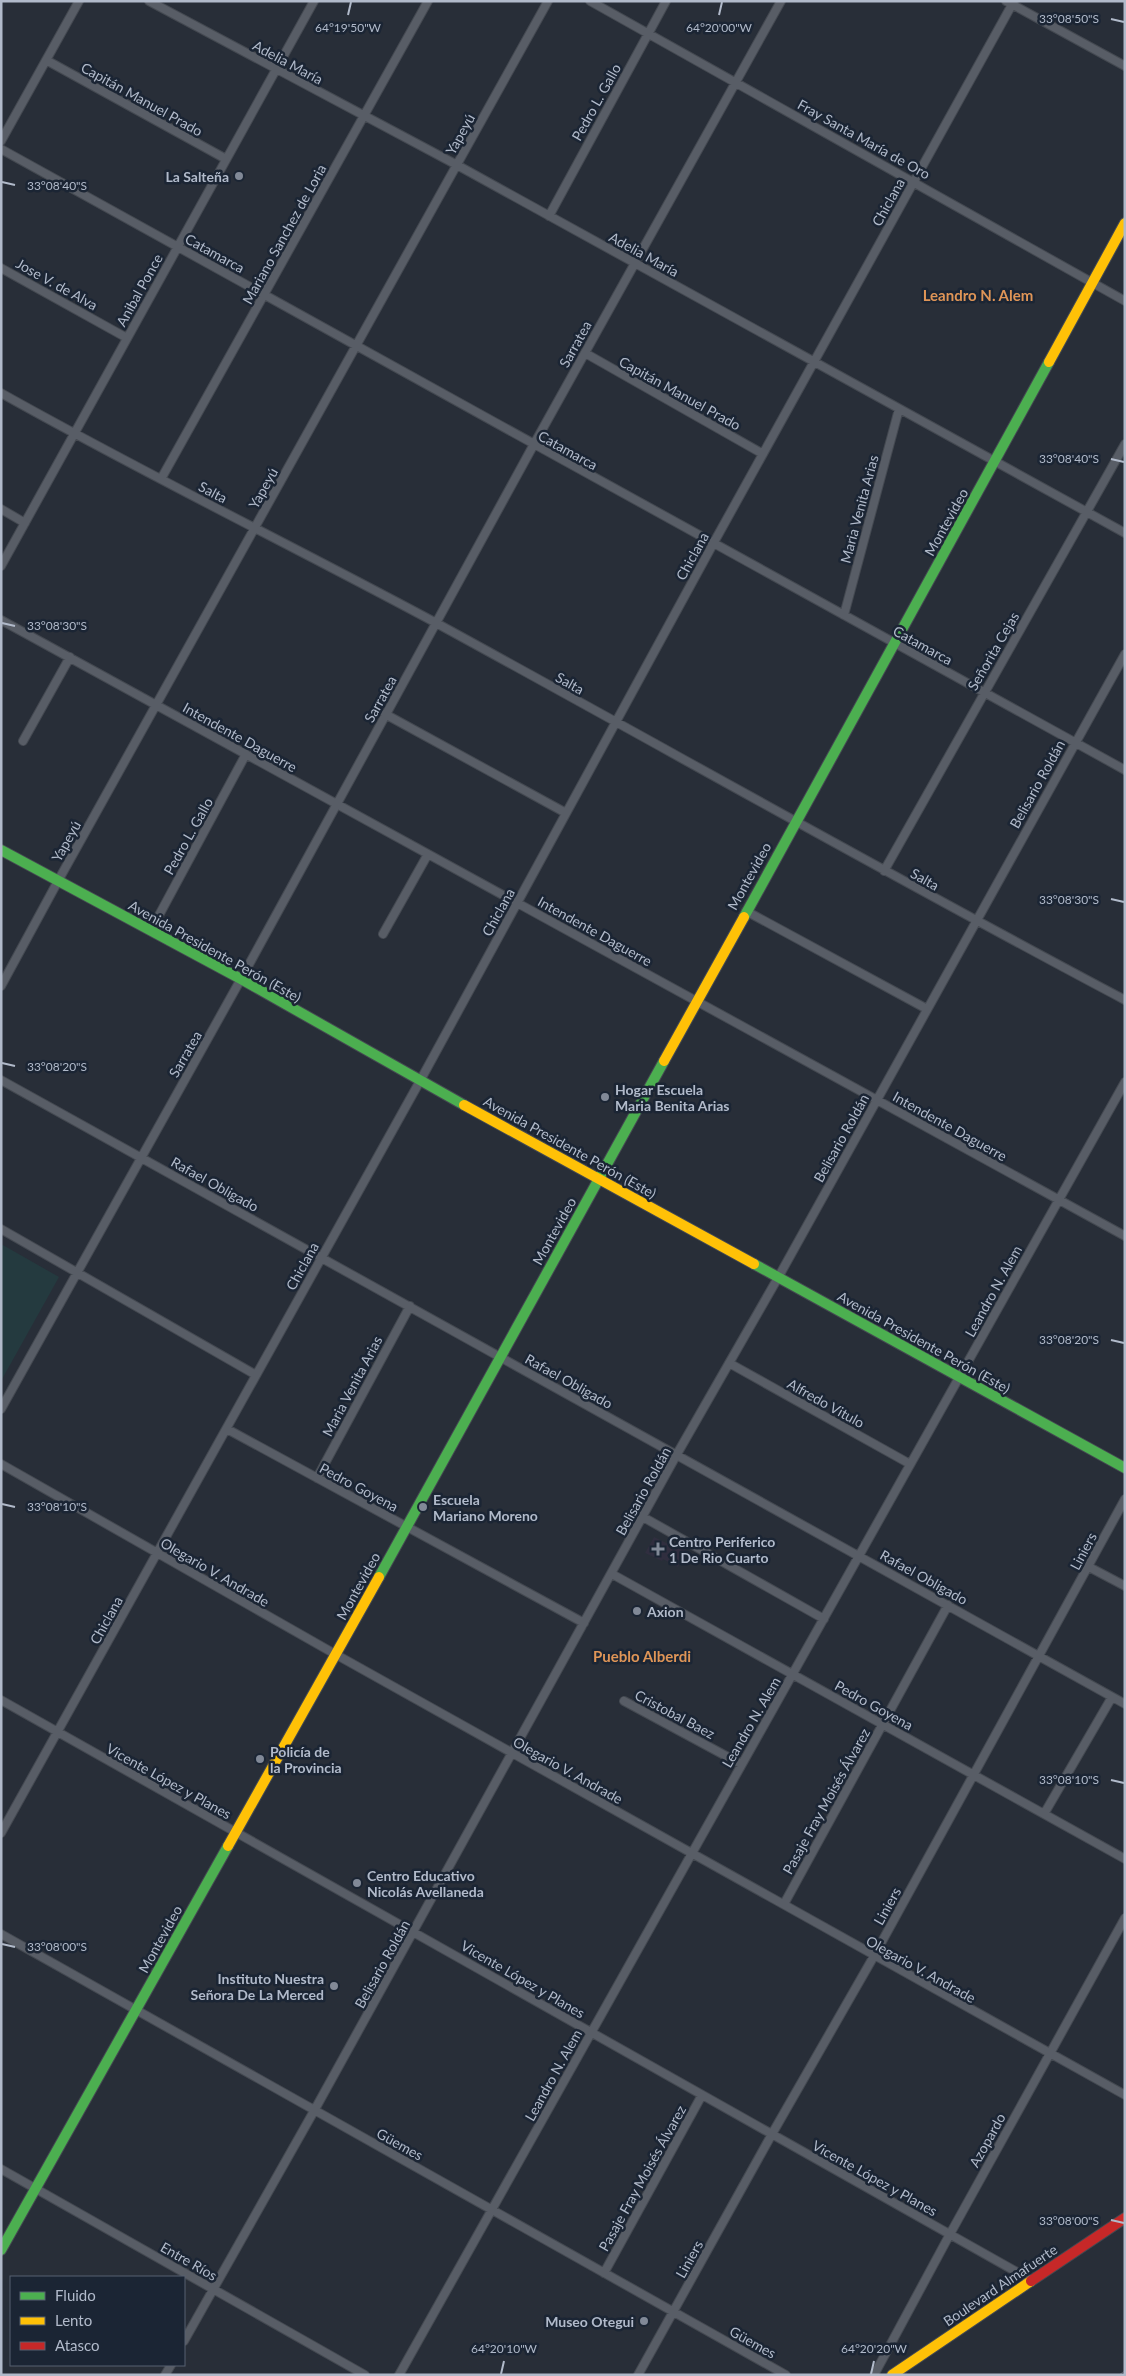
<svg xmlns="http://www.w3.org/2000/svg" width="1126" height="2376" font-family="Lato,sans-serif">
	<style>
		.medical { fill: #302e3f }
		.grass { fill: #243a3f }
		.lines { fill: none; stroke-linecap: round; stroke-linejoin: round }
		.street-casing { stroke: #444951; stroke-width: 10 }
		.fast-casing { stroke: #444951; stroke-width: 12 }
		.slow-casing { stroke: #444951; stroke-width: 12 }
		.jam-casing { stroke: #444951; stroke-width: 12 }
		.street { stroke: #585d66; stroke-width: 8 }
		.fast { stroke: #4caf50; stroke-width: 10 }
		.slow { stroke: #ffc107; stroke-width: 10 }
		.jam { stroke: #c62828; stroke-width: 10 }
		.rail-casing { stroke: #575c64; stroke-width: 4.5 }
		.rail { stroke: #1b2534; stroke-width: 2.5; stroke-dasharray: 8; stroke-linecap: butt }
		.ticks { fill: none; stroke: #b1baca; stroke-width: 2 }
		.poi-dot { fill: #818997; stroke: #1b2534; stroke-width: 2 }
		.labels { text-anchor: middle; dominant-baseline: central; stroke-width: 5; stroke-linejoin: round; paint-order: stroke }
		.street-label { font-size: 14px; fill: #b1baca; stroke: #1b2534 }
		.poi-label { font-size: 14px; font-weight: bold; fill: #b1baca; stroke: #1b2534; text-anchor: start }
		.neighbourhood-label { font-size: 15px; font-weight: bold; fill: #df9557; stroke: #1b2534 }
		.ticks-label { font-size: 12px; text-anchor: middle; fill: #b1baca; stroke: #1b2534; stroke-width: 5; stroke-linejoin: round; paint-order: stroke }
	</style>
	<rect width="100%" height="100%" fill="#282e38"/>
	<path class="medical" d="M 654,1537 L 670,1545 L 672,1541 L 686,1550 L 678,1567 L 663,1559 L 662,1561 L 645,1553 Z"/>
	<path class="grass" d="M 1,1244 L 59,1277 L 1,1381 Z"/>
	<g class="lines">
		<defs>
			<path id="street" d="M 149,1 L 457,165 L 1125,533
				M 590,1 L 1125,301
				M 1006,1 L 1125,66
				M 46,60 L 226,159
				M 1,141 L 79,1
				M 1,149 C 376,356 749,564 1125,770
				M 549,216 L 666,1
				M 1,268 L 127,338
				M 585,353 L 763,454
				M 1,393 C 145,474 293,546 438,624 C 667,749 894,878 1125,1000
				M 161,479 L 428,1
				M 1,509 L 25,523
				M 1,566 L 314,1
				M 844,615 L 899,409
				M 1,620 L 1125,1236
				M 385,714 L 566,813
				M 23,741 L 70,657
				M 884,871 L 1125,444
				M 746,911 L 927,1009
				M 151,930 L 246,754
				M 383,934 L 428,854
				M 1,986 L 58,881 L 548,1
				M 1,1080 L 1125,1704
				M 1,1229 L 256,1375
				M 729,1363 L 910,1464
				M 1,1409 L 241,979 L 533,446 L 781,1
				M 227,1429 L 584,1623
				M 1,1464 L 335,1654 L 1125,2095
				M 317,1478 L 410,1306
				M 643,1517 L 824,1619
				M 1089,1567 L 1125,1586
				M 612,1574 L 1125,1859
				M 1,1700 L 1031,2280
				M 624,1701 L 741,1764
				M 1044,1814 L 1112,1697
				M 1,1833 L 420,1081 L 713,544 L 1014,1
				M 784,1904 L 948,1605
				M 1,1934 L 786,2375
				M 1,2169 L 365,2375
				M 604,2273 L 702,2095
				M 184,2341 L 314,2111 L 677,1454 L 779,1276 L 1125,654
				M 165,2375 L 171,2365
				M 399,2375 L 1125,1082
				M 638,2375 L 772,2134 L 874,1956 L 1125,1499
				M 874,2375 L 950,2234 L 1125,1918"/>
			<path id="fast" d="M 1,850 L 241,979 L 464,1105
				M 744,917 L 1049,362
				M 754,1264 L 1125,1468
				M 379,1577 L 664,1061
				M 1,2250 L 228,1846"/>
			<path id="slow" d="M 1049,362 L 1125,223
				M 664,1061 L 744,917
				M 464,1105 L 754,1264
				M 228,1846 L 379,1577
				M 892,2375 L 1031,2281"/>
			<path id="jam" d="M 1031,2281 L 1125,2218"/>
		</defs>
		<use href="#street" class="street-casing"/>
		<use href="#fast" class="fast-casing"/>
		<use href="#slow" class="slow-casing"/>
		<use href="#jam" class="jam-casing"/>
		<use href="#street" class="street"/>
		<use href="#fast" class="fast"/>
		<use href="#slow" class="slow"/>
		<use href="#jam" class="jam"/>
		<defs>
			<path id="rail" d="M 1122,2375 L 1125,2373"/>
		</defs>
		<use href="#rail" class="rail-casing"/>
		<use href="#rail" class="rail"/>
	</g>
	<path class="ticks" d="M 348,15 L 351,2M 719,15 L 722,2M 1111,19 L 1124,22M 2,182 L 15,185M 1111,459 L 1124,462M 2,623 L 15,626M 1111,899 L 1124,902M 2,1063 L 15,1066M 1111,1340 L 1124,1343M 2,1504 L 15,1507M 1111,1780 L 1124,1783M 2,1944 L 15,1947M 1111,2220 L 1124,2223M 501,2374 L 504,2361M 871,2374 L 874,2361"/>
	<g class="poi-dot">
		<circle cx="239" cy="176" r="5"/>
		<circle cx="605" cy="1097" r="5"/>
		<circle cx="423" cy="1507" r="5"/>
		<path d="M655.5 1541.5h5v5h5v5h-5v5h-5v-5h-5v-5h5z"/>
		<circle cx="637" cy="1611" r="5"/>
		<circle cx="260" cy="1759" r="5"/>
		<circle cx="357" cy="1883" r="5"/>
		<circle cx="334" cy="1986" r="5"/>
		<circle cx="644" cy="2321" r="5"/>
	</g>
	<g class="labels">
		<g class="street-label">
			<text transform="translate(288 62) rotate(28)">Adelia María</text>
			<text transform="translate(142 99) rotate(29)">Capitán Manuel Prado</text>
			<text transform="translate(596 102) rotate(-61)">Pedro L. Gallo</text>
			<text transform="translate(460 134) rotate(-61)">Yapeyú</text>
			<text transform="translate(864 139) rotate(29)">Fray Santa María de Oro</text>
			<text transform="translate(888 202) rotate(-61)">Chiclana</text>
			<text transform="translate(284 234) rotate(-61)">Mariano Sanchez de Loria</text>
			<text transform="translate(215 253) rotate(29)">Catamarca</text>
			<text transform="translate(644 254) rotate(29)">Adelia María</text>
			<text transform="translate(57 284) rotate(29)">Jose V. de Alva</text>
			<text transform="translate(139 290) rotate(-61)">Anibal Ponce</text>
			<text transform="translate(575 344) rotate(-61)">Sarratea</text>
			<text transform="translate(680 393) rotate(29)">Capitán Manuel Prado</text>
			<text transform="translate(568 450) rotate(29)">Catamarca</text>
			<text transform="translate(263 488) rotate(-61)">Yapeyú</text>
			<text transform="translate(213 492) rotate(28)">Salta</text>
			<text transform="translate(859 509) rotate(-75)">Maria Venita Arias</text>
			<text transform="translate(946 522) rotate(-61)">Montevideo</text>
			<text transform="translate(692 556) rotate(-61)">Chiclana</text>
			<text transform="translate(923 645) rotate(29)">Catamarca</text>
			<text transform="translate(993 651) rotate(-60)">Señorita Cejas</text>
			<text transform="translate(570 683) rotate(29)">Salta</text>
			<text transform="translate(380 699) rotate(-61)">Sarratea</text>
			<text transform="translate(240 737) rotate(29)">Intendente Daguerre</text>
			<text transform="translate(1037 784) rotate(-61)">Belisario Roldán</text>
			<text transform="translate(188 836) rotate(-61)">Pedro L. Gallo</text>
			<text transform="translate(66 841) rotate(-61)">Yapeyú</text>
			<text transform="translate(749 876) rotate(-61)">Montevideo</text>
			<text transform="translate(925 879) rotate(29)">Salta</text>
			<text transform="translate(498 912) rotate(-61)">Chiclana</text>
			<text transform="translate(595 931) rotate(29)">Intendente Daguerre</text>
			<text transform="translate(215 951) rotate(29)">Avenida Presidente Perón (Este)</text>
			<text transform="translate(185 1054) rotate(-60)">Sarratea</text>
			<text transform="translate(950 1126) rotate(29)">Intendente Daguerre</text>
			<text transform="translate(841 1138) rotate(-61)">Belisario Roldán</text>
			<text transform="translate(570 1147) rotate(29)">Avenida Presidente Perón (Este)</text>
			<text transform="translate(215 1184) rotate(29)">Rafael Obligado</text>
			<text transform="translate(554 1231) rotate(-61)">Montevideo</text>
			<text transform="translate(302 1266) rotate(-61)">Chiclana</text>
			<text transform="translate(993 1291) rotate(-61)">Leandro N. Alem</text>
			<text transform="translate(924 1342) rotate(29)">Avenida Presidente Perón (Este)</text>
			<text transform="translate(569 1381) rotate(29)">Rafael Obligado</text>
			<text transform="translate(352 1386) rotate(-62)">Maria Venita Arias</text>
			<text transform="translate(826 1403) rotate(29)">Alfredo Vitulo</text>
			<text transform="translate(359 1487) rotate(28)">Pedro Goyena</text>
			<text transform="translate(643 1491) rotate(-61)">Belisario Roldán</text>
			<text transform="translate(1083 1551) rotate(-62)">Liniers</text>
			<text transform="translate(215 1572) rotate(30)">Olegario V. Andrade</text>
			<text transform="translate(924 1577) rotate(29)">Rafael Obligado</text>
			<text transform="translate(358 1586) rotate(-61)">Montevideo</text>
			<text transform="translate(106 1620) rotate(-61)">Chiclana</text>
			<text transform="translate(874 1705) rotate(29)">Pedro Goyena</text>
			<text transform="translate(675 1714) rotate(28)">Cristobal Baez</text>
			<text transform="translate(751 1722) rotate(-60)">Leandro N. Alem</text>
			<text transform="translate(568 1770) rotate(29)">Olegario V. Andrade</text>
			<text transform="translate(169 1781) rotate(29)">Vicente López y Planes</text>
			<text transform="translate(826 1801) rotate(-61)">Pasaje Fray Moisés Álvarez</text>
			<text transform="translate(887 1906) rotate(-61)">Liniers</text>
			<text transform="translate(160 1939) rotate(-61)">Montevideo</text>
			<text transform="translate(382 1964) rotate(-61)">Belisario Roldán</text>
			<text transform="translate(921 1969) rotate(29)">Olegario V. Andrade</text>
			<text transform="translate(523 1979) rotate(30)">Vicente López y Planes</text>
			<text transform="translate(553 2075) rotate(-61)">Leandro N. Alem</text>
			<text transform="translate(987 2140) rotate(-61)">Azopardo</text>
			<text transform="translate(400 2144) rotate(29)">Güemes</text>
			<text transform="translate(642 2178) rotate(-61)">Pasaje Fray Moisés Álvarez</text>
			<text transform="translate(875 2178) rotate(29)">Vicente López y Planes</text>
			<text transform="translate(689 2259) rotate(-61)">Liniers</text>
			<text transform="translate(189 2261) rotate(30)">Entre Ríos</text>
			<text transform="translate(1000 2285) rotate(-34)">Boulevard Almafuerte</text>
			<text transform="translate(753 2342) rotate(29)">Güemes</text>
		</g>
		<g class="poi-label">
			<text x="229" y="176" text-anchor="end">La Salteña</text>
			<text x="615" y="1089">Hogar Escuela<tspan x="615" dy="16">Maria Benita Arias</tspan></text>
			<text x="433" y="1499">Escuela<tspan x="433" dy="16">Mariano Moreno</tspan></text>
			<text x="669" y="1541">Centro Periferico<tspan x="669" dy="16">1 De Rio Cuarto</tspan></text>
			<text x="647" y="1611">Axion</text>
			<text x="270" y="1751">Policía de<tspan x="270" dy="16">la Provincia</tspan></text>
			<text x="367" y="1875">Centro Educativo<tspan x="367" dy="16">Nicolás Avellaneda</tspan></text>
			<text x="324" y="1978" text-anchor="end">Instituto Nuestra<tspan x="324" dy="16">Señora De La Merced</tspan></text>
			<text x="634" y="2321" text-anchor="end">Museo Otegui</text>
		</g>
		<g class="neighbourhood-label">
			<text x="978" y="295">Leandro N. Alem</text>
			<text x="642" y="1656">Pueblo Alberdi</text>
		</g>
	</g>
	<g class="ticks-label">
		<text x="1069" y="23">33°08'50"S</text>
		<text x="348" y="32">64°19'50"W</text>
		<text x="719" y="32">64°20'00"W</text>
		<text x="57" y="190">33°08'40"S</text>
		<text x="1069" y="463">33°08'40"S</text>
		<text x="57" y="630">33°08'30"S</text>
		<text x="1069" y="904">33°08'30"S</text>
		<text x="57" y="1071">33°08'20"S</text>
		<text x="1069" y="1344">33°08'20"S</text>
		<text x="57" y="1511">33°08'10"S</text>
		<text x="1069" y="1784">33°08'10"S</text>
		<text x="57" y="1951">33°08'00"S</text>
		<text x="1069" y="2225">33°08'00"S</text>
		<text x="504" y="2353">64°20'10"W</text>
		<text x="874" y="2353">64°20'20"W</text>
	</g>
	<rect width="1126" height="2376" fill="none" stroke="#b1baca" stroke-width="5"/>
	<rect x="10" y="2276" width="175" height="90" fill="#1b2534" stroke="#576170"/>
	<rect x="20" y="2292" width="25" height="8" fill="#4caf50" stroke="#576170"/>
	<text x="55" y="2301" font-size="15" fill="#b1baca">Fluido</text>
	<rect x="20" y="2317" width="25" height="8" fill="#ffc107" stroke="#576170"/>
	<text x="55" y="2326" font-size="15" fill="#b1baca">Lento</text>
	<rect x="20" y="2342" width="25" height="8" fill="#c62828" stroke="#576170"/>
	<text x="55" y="2351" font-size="15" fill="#b1baca">Atasco</text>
</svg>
